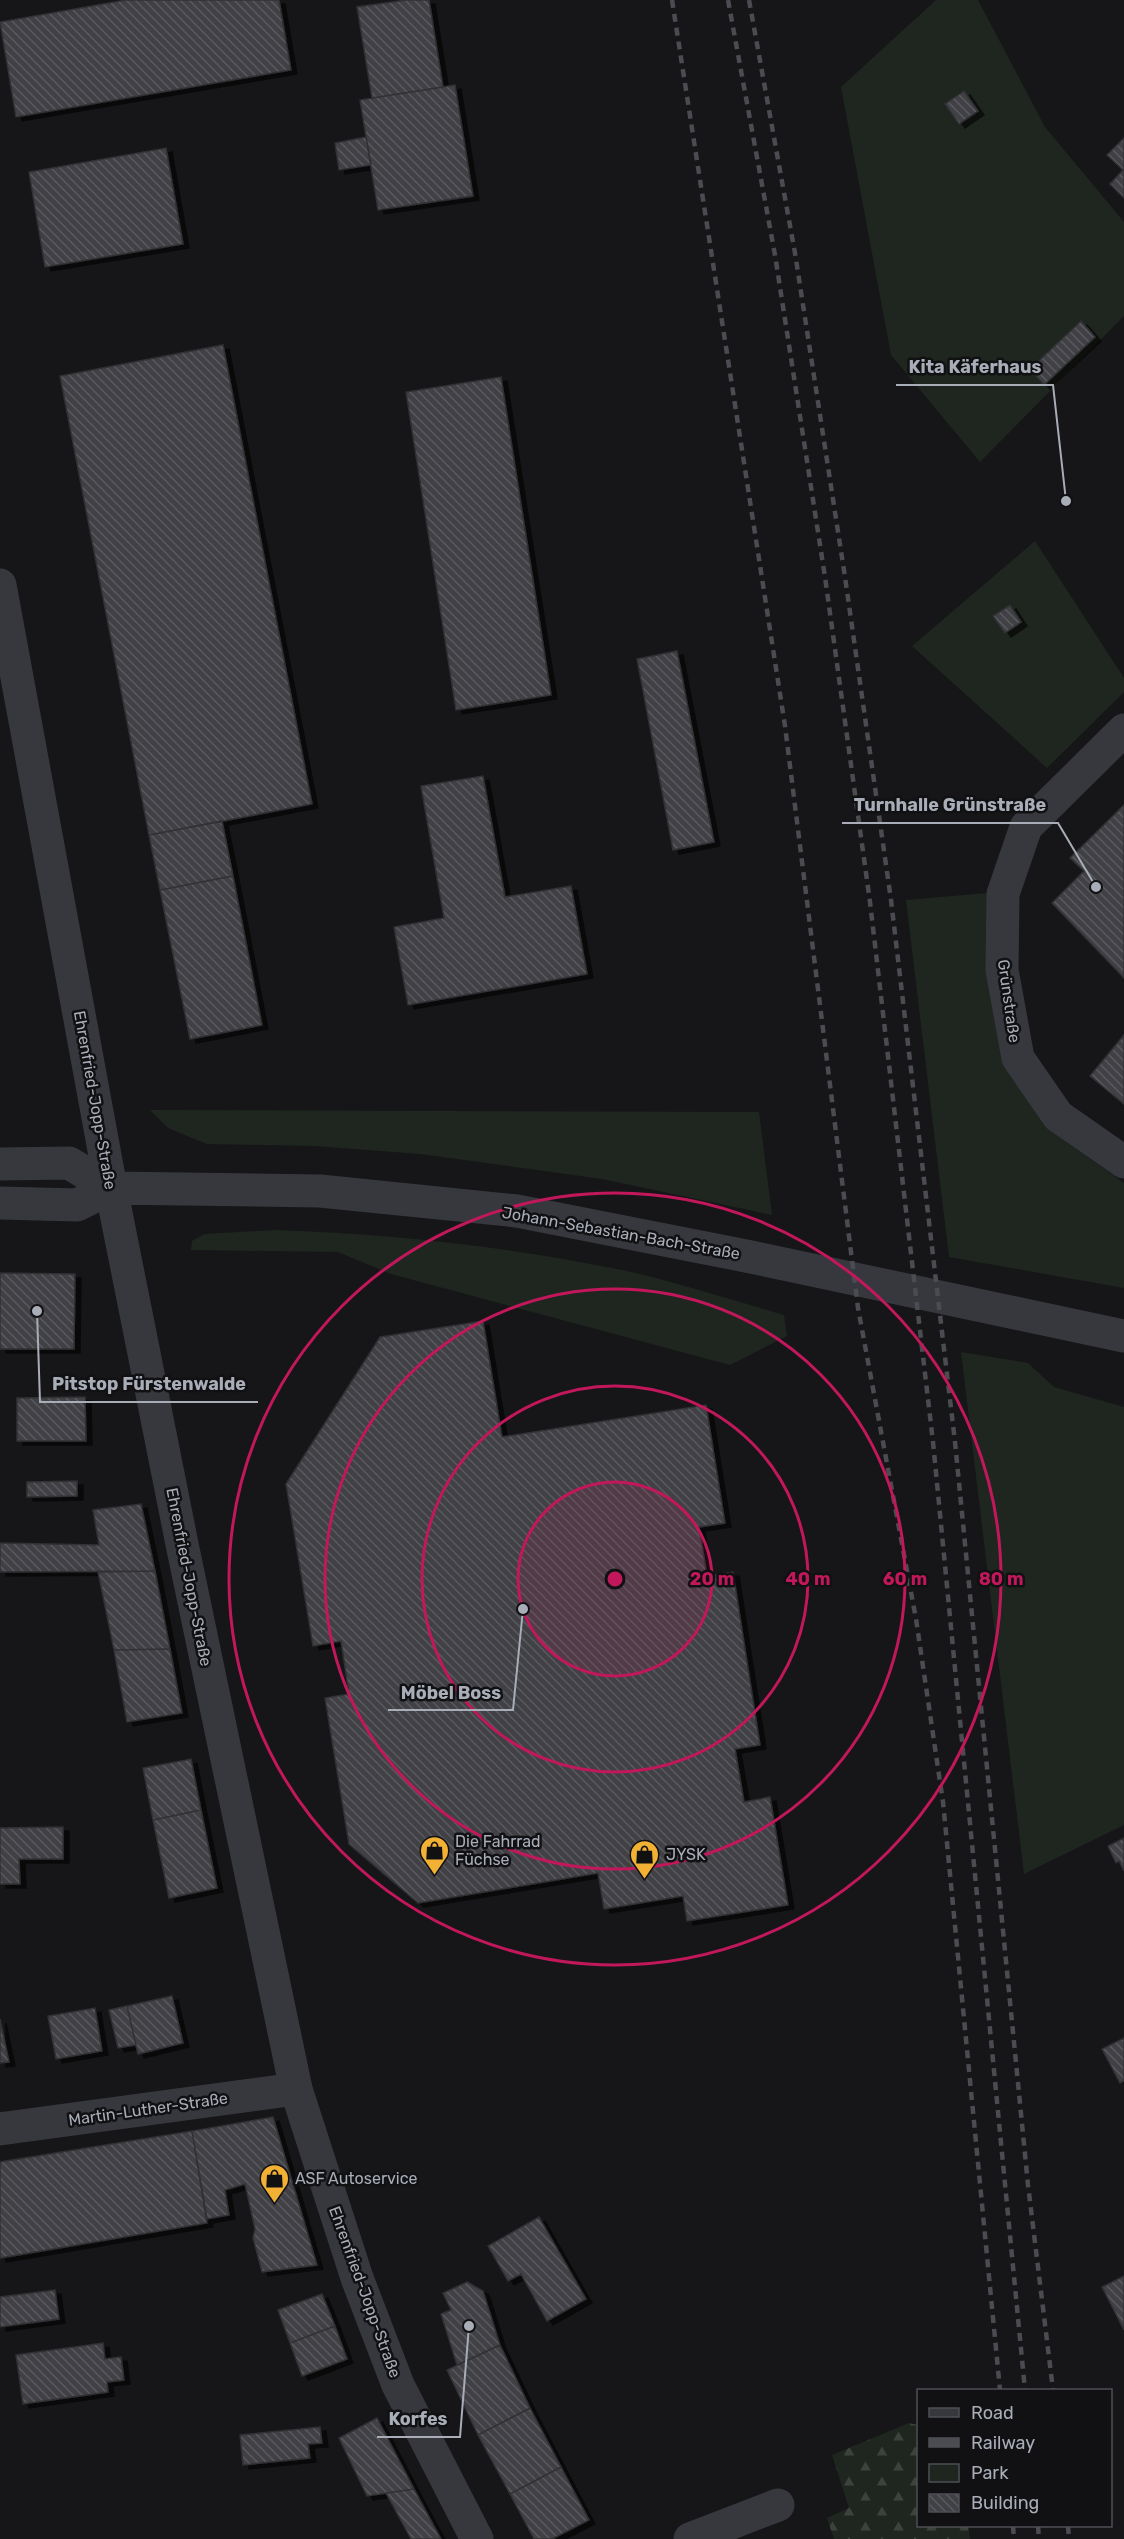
<svg xmlns="http://www.w3.org/2000/svg" width="1124" height="2539" font-family="Rubik,sans-serif">
	<style>
		.green { fill: #1e261f }
		.forest { fill: url(#forest-firs) }
		.building { fill: url(#building-back-hatch); stroke: #303034; stroke-width: 1.5; filter: url(#shadow) }
		.lines { fill: none; stroke-linecap: round; stroke-linejoin: round }
		.minor { stroke: #37383d; stroke-width: 33 }
		.tertiary { stroke: #37383d; stroke-width: 33 }
		.rail { stroke: #4a4c52; stroke-width: 4.5; stroke-dasharray: 8 6; stroke-linecap: butt }
		.ring { fill: none; stroke: #c2185b; stroke-width: 3 }
		.labels { text-anchor: middle; dominant-baseline: central; stroke-width: 5; stroke-linejoin: round; paint-order: stroke }
		.street-label { font-size: 16px; fill: #a8adb8; stroke: #111113 }
		.poi-label { font-size: 16px; fill: #a8adb8; stroke: #111113; text-anchor: start }
		.centre { fill: #c2185b; stroke: #111113; stroke-width: 3 }
		.ring-label { font-size: 18px; text-anchor: middle; font-weight: bold; fill: #c2185b; stroke: #111113; stroke-width: 5; stroke-linejoin: round; paint-order: stroke }
		.leader { fill: none; stroke: #a8adb8; stroke-width: 2 }
		.callout-dot { fill: #a8adb8; stroke: #111113; stroke-width: 2 }
		.callout-label { font-size: 18px; text-anchor: middle; font-weight: bold; fill: #a8adb8; stroke: #111113; stroke-width: 5; stroke-linejoin: round; paint-order: stroke }
	</style>
	<defs>
		<pattern id="forest-firs" width="22" height="20" patternUnits="userSpaceOnUse" patternTransform="scale(1.5)"><rect width="22" height="20" fill="#1e261f"/><path d="M5 1l3.5 6h-7zM16 11l3.5 6h-7z" fill="#3c433d"/></pattern>
		<pattern id="building-back-hatch" width="6" height="6" patternUnits="userSpaceOnUse" patternTransform="scale(1.5)"><rect width="6" height="6" fill="#404145"/><path d="M-1 5l2 2M0 0l6 6M5-1l2 2" fill="none" stroke="#595a5e"/></pattern>
		<filter id="shadow"><feDropShadow dx="6" dy="4" stdDeviation="0" flood-color="#0009"/></filter>
	</defs>
	<rect width="100%" height="100%" fill="#161618"/>
	<path class="green" d="M 936,0 L 978,0 L 1045,127 L 1124,222 L 1124,316 L 980,462 L 891,355 L 841,87 Z
		M 1035,541 L 1124,678 L 1124,692 L 1047,768 L 912,646 Z
		M 987,893 L 1044,1120 L 1068,1143 L 1124,1183 L 1124,1288 L 949,1257 L 906,900 Z
		M 150,1110 L 759,1112 L 772,1215 L 602,1179 L 420,1154 L 315,1146 L 207,1144 L 168,1128 Z
		M 276,1230 C 394,1234 511,1247 627,1271 C 680,1283 732,1300 784,1315 L 787,1336 L 730,1365 L 391,1274 L 338,1252 L 191,1250 L 192,1241 L 204,1234 Z
		M 961,1352 L 1028,1363 L 1054,1387 L 1124,1407 L 1124,1825 L 1024,1874 Z"/>
	<path class="forest" d="M 909,2423 L 918,2425 L 918,2526 L 968,2526 L 970,2539 L 834,2539 L 827,2518 L 849,2508 L 832,2455 Z"/>
	<path class="building" d="M 126,0 L 279,0 L 291,70 L 16,117 L 0,22 Z
		M 406,0 L 429,0 L 443,87 L 372,98 L 357,7 Z
		M 455,85 L 473,196 L 378,210 L 360,100 Z
		M 964,91 L 978,111 L 959,124 L 945,104 Z
		M 366,137 L 371,165 L 339,170 L 335,143 Z
		M 1124,138 L 1124,198 L 1110,184 L 1123,170 L 1107,155 Z
		M 166,148 L 183,244 L 45,267 L 29,172 Z
		M 1081,321 L 1095,337 L 1044,385 L 1030,369 Z
		M 223,345 L 312,804 L 149,835 L 60,376 Z
		M 501,377 L 551,695 L 456,710 L 406,392 Z
		M 1010,605 L 1021,622 L 1005,633 L 993,616 Z
		M 677,651 L 714,842 L 673,850 L 637,659 Z
		M 483,776 L 505,897 L 571,886 L 587,974 L 408,1005 L 394,927 L 444,918 L 421,786 Z
		M 1124,805 L 1124,978 L 1052,903 L 1084,871 L 1070,858 Z
		M 222,821 L 233,876 L 160,890 L 149,835 Z
		M 233,876 L 262,1025 L 190,1039 L 160,890 Z
		M 1124,1035 L 1124,1104 L 1090,1076 Z
		M 0,1273 L 75,1274 L 74,1349 L 0,1349 Z
		M 483,1321 L 502,1437 L 706,1405 L 725,1523 L 699,1527 L 707,1576 L 733,1572 L 760,1745 L 735,1749 L 744,1802 L 770,1797 L 788,1905 L 687,1921 L 683,1896 L 604,1909 L 598,1873 L 418,1903 L 349,1844 L 325,1698 L 349,1694 L 341,1641 L 313,1646 L 286,1484 L 380,1337 Z
		M 85,1397 L 86,1441 L 17,1441 L 17,1398 Z
		M 77,1481 L 77,1496 L 27,1497 L 27,1482 Z
		M 141,1504 L 155,1571 L 0,1572 L 0,1543 L 99,1545 L 93,1510 Z
		M 155,1571 L 170,1649 L 114,1650 L 98,1572 Z
		M 170,1649 L 182,1713 L 127,1722 L 114,1650 Z
		M 191,1759 L 201,1810 L 153,1820 L 143,1768 Z
		M 201,1810 L 217,1888 L 169,1898 L 153,1820 Z
		M 63,1827 L 63,1859 L 19,1859 L 20,1884 L 0,1884 L 0,1828 Z
		M 1124,1838 L 1124,1871 L 1119,1861 L 1116,1863 L 1108,1846 Z
		M 172,1996 L 183,2043 L 138,2054 L 127,2006 Z
		M 127,2006 L 136,2045 L 118,2048 L 109,2010 Z
		M 95,2008 L 102,2051 L 56,2059 L 48,2016 Z
		M 0,2019 L 9,2062 L 0,2063 Z
		M 1124,2038 L 1124,2081 L 1120,2083 L 1102,2049 Z
		M 273,2117 L 317,2265 L 262,2272 L 253,2238 L 255,2229 L 245,2184 L 225,2190 L 229,2215 L 207,2219 L 192,2131 Z
		M 192,2131 L 207,2223 L 0,2258 L 0,2162 Z
		M 539,2217 L 586,2299 L 547,2321 L 521,2274 L 508,2281 L 488,2246 Z
		M 1124,2276 L 1124,2330 L 1102,2287 Z
		M 467,2282 L 483,2291 L 500,2345 L 457,2365 L 441,2314 L 451,2310 L 443,2293 Z
		M 55,2290 L 59,2319 L 0,2327 L 0,2297 Z
		M 322,2294 L 335,2326 L 290,2343 L 278,2310 Z
		M 335,2326 L 347,2359 L 302,2376 L 290,2343 Z
		M 103,2343 L 105,2359 L 121,2357 L 124,2380 L 107,2382 L 108,2392 L 23,2404 L 16,2355 Z
		M 500,2345 L 530,2408 L 478,2435 L 447,2370 Z
		M 530,2408 L 561,2467 L 510,2494 L 478,2435 Z
		M 377,2418 L 414,2489 L 367,2496 L 339,2438 Z
		M 320,2427 L 322,2443 L 308,2444 L 310,2458 L 243,2465 L 240,2435 Z
		M 561,2467 L 589,2520 L 552,2539 L 534,2539 L 510,2494 Z
		M 414,2489 L 441,2539 L 411,2539 L 386,2493 Z"/>
	<g class="lines">
		<path class="minor" d="M 0,585 L 111,1188
			M 1124,730 L 1026,827 L 1003,894 L 1002,970 L 1018,1058 L 1058,1116 L 1124,1162
			M 0,2129 L 296,2089
			M 690,2539 L 778,2505"/>
		<path class="tertiary" d="M 0,1164 L 69,1163 L 111,1188
			M 111,1188 L 183,1549 L 296,2089 L 357,2278 L 398,2385 L 477,2539
			M 0,1203 L 77,1205 L 111,1188 L 320,1191 L 517,1211 L 751,1257 L 1124,1336"/>
		<path class="rail" d="M 672,0 L 785,726 L 858,1308 L 916,1619 L 943,1802 L 1000,2390
			M 728,0 L 775,255 L 825,577 L 870,902 L 933,1442 L 1025,2390
			M 749,0 L 795,253 L 845,577 L 891,900 L 955,1442 L 1028,2185 L 1053,2390
			M 1013,2526 L 1014,2539
			M 1038,2526 L 1039,2539
			M 1068,2526 L 1069,2539"/>
	</g>
	<circle cx="615" cy="1579" r="97" fill="#c2185b" fill-opacity=".12"/>
	<g class="ring">
		<circle cx="615" cy="1579" r="97"/>
		<circle cx="615" cy="1579" r="193"/>
		<circle cx="615" cy="1579" r="290"/>
		<circle cx="615" cy="1579" r="386"/>
	</g>
	<defs>
		<symbol id="shop-pin" viewBox="-11 -11 22 30"><path d="M0 17L-7.5 6A9.5 9.5 0 1 1 7.5 6Z" fill="#f2b134" stroke="#111113"/><path d="M-5-2.5h2.3a2.7 3.5 0 0 1 5.4 0H5L5.5 6h-11ZM-1.5-2.5h3a1.5 2.3 0 0 0-3 0Z" fill="#111"/></symbol>
	</defs>
	<g fill-rule="evenodd">
		<use href="#shop-pin" x="418" y="1834" width="33" height="45"/>
		<use href="#shop-pin" x="628" y="1838" width="33" height="45"/>
		<use href="#shop-pin" x="258" y="2162" width="33" height="45"/>
	</g>
	<g class="labels">
		<g class="street-label">
			<text transform="translate(1009 1001) rotate(82)">Grünstraße</text>
			<text transform="translate(95 1100) rotate(80)">Ehrenfried-Jopp-Straße</text>
			<text transform="translate(621 1233) rotate(10)">Johann-Sebastian-Bach-Straße</text>
			<text transform="translate(189 1577) rotate(79)">Ehrenfried-Jopp-Straße</text>
			<text transform="translate(148 2109) rotate(-8)">Martin-Luther-Straße</text>
			<text transform="translate(365 2292) rotate(70)">Ehrenfried-Jopp-Straße</text>
		</g>
		<g class="poi-label">
			<text x="455" y="1841">Die Fahrrad<tspan x="455" dy="18">Füchse</tspan></text>
			<text x="666" y="1854">JYSK</text>
			<text x="295" y="2178">ASF Autoservice</text>
		</g>
	</g>
	<circle cx="615" cy="1579" r="9" class="centre"/>
	<g class="ring-label">
		<text x="712" y="1585">20 m</text>
		<text x="808" y="1585">40 m</text>
		<text x="905" y="1585">60 m</text>
		<text x="1001" y="1585">80 m</text>
	</g>
	<path class="leader" d="M1066 501L1053 385H896M1096 887L1058 823H842M37 1311L40 1402H258M523 1609L513 1710H388M469 2326L460 2437H377"/>
	<g class="callout-dot">
		<circle cx="1066" cy="501" r="6"/>
		<circle cx="1096" cy="887" r="6"/>
		<circle cx="37" cy="1311" r="6"/>
		<circle cx="523" cy="1609" r="6"/>
		<circle cx="469" cy="2326" r="6"/>
	</g>
	<g class="callout-label">
		<text x="975" y="373">Kita Käferhaus</text>
		<text x="950" y="811">Turnhalle Grünstraße</text>
		<text x="149" y="1390">Pitstop Fürstenwalde</text>
		<text x="451" y="1699">Möbel Boss</text>
		<text x="418" y="2425">Korfes</text>
	</g>
	<rect x="917" y="2389" width="195" height="138" fill="#111113" stroke="#4d4f55" stroke-width="1.5"/>
	<rect x="929" y="2408" width="30" height="9" fill="#37383d" stroke="#4d4f55" stroke-width="1.5"/>
	<text x="971" y="2419" font-size="18" fill="#a8adb8">Road</text>
	<rect x="929" y="2438" width="30" height="9" fill="#4a4c52" stroke="#4d4f55" stroke-width="1.5"/>
	<text x="971" y="2449" font-size="18" fill="#a8adb8">Railway</text>
	<rect x="929" y="2464" width="30" height="18" fill="#1e261f" stroke="#4d4f55" stroke-width="1.5"/>
	<text x="971" y="2479" font-size="18" fill="#a8adb8">Park</text>
	<rect x="929" y="2494" width="30" height="18" fill="url(#building-back-hatch)" stroke="#4d4f55" stroke-width="1.5"/>
	<text x="971" y="2509" font-size="18" fill="#a8adb8">Building</text>
</svg>
